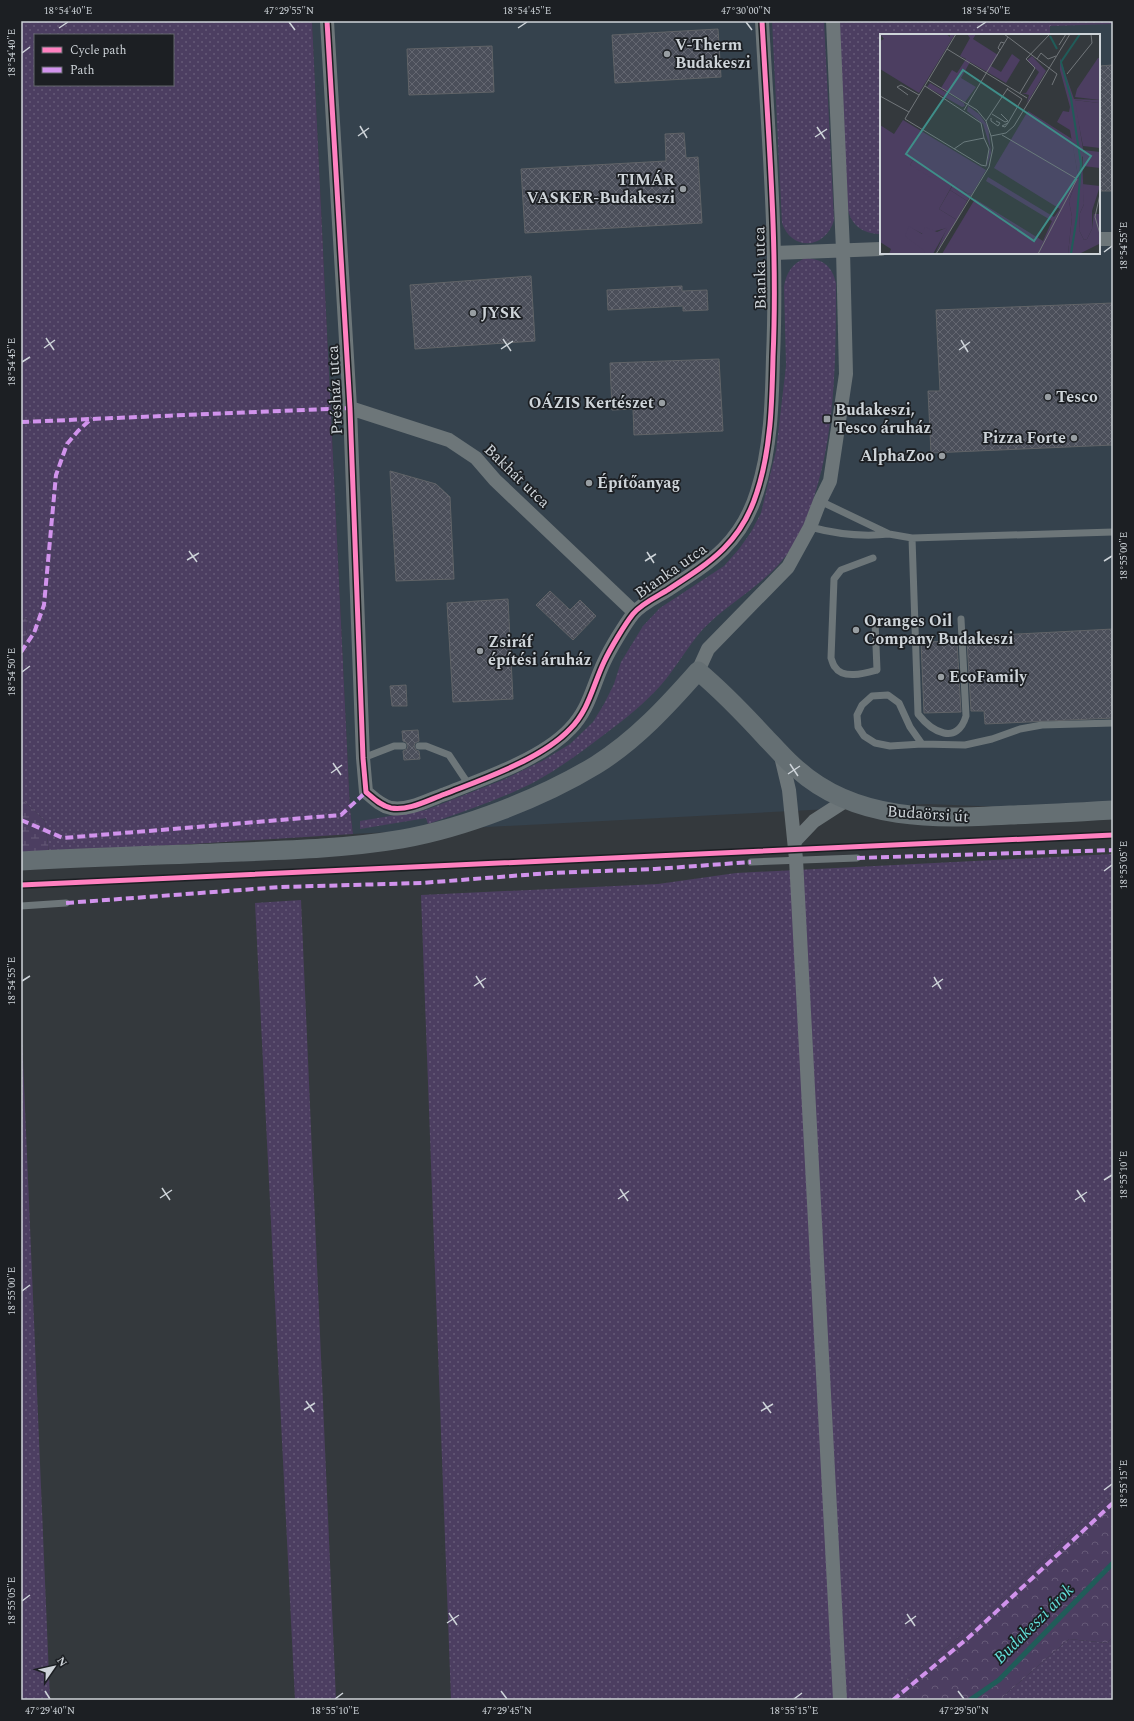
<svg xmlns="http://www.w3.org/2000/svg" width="1134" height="1721" font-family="Spectral,serif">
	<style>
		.built { fill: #35424d; fill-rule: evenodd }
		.grass { fill: url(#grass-dots); fill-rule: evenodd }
		.forest { fill: url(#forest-crowns) }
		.wetland { fill: url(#wetland-marsh) }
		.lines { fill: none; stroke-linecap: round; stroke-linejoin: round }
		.stream { stroke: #205c59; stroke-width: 5 }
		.building { fill: url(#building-cross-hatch); stroke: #606367 }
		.lane { stroke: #6d7679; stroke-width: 7 }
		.street { stroke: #6d7679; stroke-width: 14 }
		.secondary { stroke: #656f73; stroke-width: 19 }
		.quiet { stroke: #d193ec; stroke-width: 4; stroke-dasharray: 8 4; stroke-linecap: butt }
		.cycleway-casing { stroke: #1c1f23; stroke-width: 8 }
		.cycleway { stroke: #ff80c0; stroke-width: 5 }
		.ticks { fill: none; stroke: #ced4d9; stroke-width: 1.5 }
		.poi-dot { fill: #989ea2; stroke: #1c1f23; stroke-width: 1.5 }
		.labels { text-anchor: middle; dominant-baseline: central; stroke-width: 3.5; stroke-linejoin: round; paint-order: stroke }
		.poi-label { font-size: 16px; font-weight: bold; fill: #ced4d9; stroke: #1c1f23; text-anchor: start }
		.street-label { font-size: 16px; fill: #ced4d9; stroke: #1c1f23 }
		.water-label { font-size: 17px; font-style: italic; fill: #62dfd9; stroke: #1c1f23 }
		.inset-river { fill: none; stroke: #205c59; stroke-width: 2 }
		.inset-road { fill: none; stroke: #72777b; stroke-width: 1 }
		.view { fill: #3f8e89; fill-opacity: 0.15; stroke: #3f8e89; stroke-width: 2 }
		.inset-edge { fill: none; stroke: #ced4d9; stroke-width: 2 }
		.neatline { fill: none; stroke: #ced4d9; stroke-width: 1.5 }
		.ticks-label { font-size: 10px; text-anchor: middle; fill: #ced4d9 }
	</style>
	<defs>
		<pattern id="grass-dots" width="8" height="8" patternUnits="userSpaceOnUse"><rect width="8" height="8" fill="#4c3e61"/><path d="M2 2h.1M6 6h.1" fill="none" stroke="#655977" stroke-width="1.8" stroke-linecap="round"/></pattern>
		<pattern id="forest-crowns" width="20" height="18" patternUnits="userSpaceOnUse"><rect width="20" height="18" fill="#4c3e61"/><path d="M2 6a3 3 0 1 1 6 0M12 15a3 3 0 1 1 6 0" fill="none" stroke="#655977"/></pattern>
		<pattern id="wetland-marsh" width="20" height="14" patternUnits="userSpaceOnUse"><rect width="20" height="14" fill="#4c3e61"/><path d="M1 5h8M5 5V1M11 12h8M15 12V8" fill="none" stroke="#655977"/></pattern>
		<pattern id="building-cross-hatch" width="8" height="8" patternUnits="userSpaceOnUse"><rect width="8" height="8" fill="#4b4f5a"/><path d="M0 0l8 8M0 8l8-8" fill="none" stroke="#646771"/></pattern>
	</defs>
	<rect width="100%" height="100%" fill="#34393d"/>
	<path class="built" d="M 312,21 L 1113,21 L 1113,811 L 926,804 L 353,834 L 350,809 ZM 881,35 L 1099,35 L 1099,253 L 881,253 Z"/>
	<path class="grass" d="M 21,21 L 312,21 L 350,809 L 353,834 L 49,853 L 45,821 L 21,798 L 21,673 L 28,618 L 21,619 ZM 35,35 L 173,35 L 173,85 L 35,85 Z
		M 772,21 L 824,21 L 834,220 C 826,249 792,252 782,223 Z
		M 839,21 L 1113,21 L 1113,24 L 1050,26 L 1050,35 L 881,35 L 881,234 C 862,234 851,225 847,207 Z
		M 805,258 C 823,259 832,266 836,283 C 836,367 836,460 798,537 C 777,579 734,597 703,629 C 687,647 676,668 661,685 C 644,704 625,719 605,734 C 584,750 561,767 538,780 C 503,799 465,811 428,824 L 426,818 L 360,829 L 360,821 L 426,810 L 505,779 L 542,761 L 570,744 L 593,722 L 604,704 L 614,684 L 621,662 L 643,626 L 660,608 L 724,566 L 739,549 L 751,532 L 761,513 L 776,451 L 786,366 L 784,287 C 786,273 792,264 805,258 Z
		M 1113,854 L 1113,1494 L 981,1619 L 901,1684 L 910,1698 L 908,1700 L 451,1700 L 421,895 L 658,884 L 736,873 Z
		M 301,900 L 336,1700 L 295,1700 L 255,903 Z
		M 21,1013 L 50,1700 L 21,1700 Z
		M 1113,1637 L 1113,1700 L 999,1700 L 1069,1639 L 1107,1643 Z"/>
	<path class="forest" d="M 1113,1494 L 1113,1637 L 1107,1643 L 1069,1639 L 999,1700 L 908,1700 L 910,1698 L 901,1684 L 981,1619 Z"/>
	<path class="wetland" d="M 28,618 L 21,673 L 21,619 Z
		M 21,798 L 45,821 L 49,853 L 21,854 Z"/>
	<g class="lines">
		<path class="stream" d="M 970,1700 L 999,1680 L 1113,1563"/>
	</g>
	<path class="building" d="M 718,29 L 721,77 L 615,83 L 612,35 Z
		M 492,46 L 494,92 L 409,95 L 407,49 Z
		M 1113,65 L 1113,191 L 1099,191 L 1099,66 Z
		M 684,133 L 686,158 L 698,157 L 702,223 L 525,233 L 521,169 L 666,161 L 665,134 Z
		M 531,276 L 535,341 L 415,349 L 410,285 Z
		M 682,286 L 682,291 L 707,290 L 708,310 L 683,311 L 683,306 L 608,310 L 607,290 Z
		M 1113,303 L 1113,445 L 931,453 L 928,391 L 940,391 L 936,310 Z
		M 719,359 L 723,431 L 634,435 L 633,409 L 612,410 L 610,363 Z
		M 390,471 L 436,484 L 450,497 L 454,579 L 396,581 Z
		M 550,591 L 570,610 L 580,600 L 596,616 L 573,640 L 536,605 Z
		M 508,599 L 513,699 L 453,702 L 447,603 Z
		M 1113,629 L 1113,718 L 985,724 L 984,711 L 971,711 L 967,640 L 980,639 L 980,636 Z
		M 957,641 L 961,712 L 924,713 L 921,642 Z
		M 406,685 L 407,706 L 392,706 L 390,686 Z
		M 418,730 L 419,741 L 415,743 L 414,746 L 416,750 L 419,751 L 420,759 L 404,760 L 403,751 L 407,749 L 408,746 L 406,742 L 403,741 L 402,731 Z"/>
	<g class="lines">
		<path class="lane" d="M 820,501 L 889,534 L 912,538 L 1113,532
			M 810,527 C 836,534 862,537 889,534
			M 912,538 L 918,714 C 932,732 957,746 966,716 L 961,619
			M 873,558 L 841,570 L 834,579 L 831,658 C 832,660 833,665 835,667 C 843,680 866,673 877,670 L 875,621
			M 922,744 L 910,727 L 899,703 L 888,695 L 872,696 L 862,705 L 857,715 L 858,727 L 864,736 L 875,743 L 890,746 L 922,744 L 965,745 L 992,739 L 1020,729 L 1042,725 L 1113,723
			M 419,746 L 426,746 L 449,755 L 469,785
			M 363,758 L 394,746 L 403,746
			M 751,862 L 857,858
			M 21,906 L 66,903"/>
		<path class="street" d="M 327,21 L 350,408 L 363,758 L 366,792 C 373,798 381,806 391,808 C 409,811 428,800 445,794 C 483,779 542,759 570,729 C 589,710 593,685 604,662 C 610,649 625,624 633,614 C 641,604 656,597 666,591 C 709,563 741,544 757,492 C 771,449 772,402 773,357 C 778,245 768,133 762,21
			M 1099,239 L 1113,239
			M 774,253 L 881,249
			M 350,408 L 449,440 L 476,458 L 495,480 L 634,612
			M 698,671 L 708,649 L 788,567 L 810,527 L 820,501 L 830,481 L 846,374 L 843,250 L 833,21
			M 780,752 L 789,790 L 796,859 L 840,1700
			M 795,841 L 814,821 L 845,801"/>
		<path class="secondary" d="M 21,861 C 94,857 168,855 241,852 C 294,850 349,848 402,839 C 464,828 542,798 596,765 C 636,740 668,705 698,671 C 723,692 745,715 767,739 C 777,749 786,760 797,769 C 856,822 936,819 1010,815 C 1044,814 1079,812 1113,810"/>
		<path class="quiet" d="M 21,422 L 350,408
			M 21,652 L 34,633 L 44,605 L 56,475 L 67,444 L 78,431 L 92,418
			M 21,820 L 63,838 L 341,815 L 366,792
			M 857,858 L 1113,850
			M 66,903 L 281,887 L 422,883 L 550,873 L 655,869 L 751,862
			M 893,1700 L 968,1638 L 1113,1503"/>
		<defs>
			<path id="cycleway" d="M 327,21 L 350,408 L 363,758 L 366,792 C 373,798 381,806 391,808 C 409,811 428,800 445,794 C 483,779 542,759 570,729 C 589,710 593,685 604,662 C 610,649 625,624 633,614 C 641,604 656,597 666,591 C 709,563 741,544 757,492 C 771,449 772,402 773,357 C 778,245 768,133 762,21
				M 21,885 L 1113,835"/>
		</defs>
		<use href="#cycleway" class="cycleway-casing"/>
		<use href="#cycleway" class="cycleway"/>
	</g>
	<path class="ticks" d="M 289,22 L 295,30M 746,22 L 752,30M 59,28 L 68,22M 518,28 L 527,22M 977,28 L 986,22M 22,53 L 30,47M 360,126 L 367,138M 817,127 L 825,139M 358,136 L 369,128M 815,137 L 827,129M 1104,252 L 1112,246M 46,338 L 54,350M 503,339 L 511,351M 961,340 L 968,352M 44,348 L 55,340M 501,349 L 513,341M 959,350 L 970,342M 22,362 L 30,357M 189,551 L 197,562M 647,552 L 654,563M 187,560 L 199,553M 645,561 L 656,554M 1104,561 L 1112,556M 22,672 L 30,666M 333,763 L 341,775M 790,764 L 798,776M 331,773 L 342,765M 788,774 L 800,766M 1104,871 L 1112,865M 476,976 L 484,988M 934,977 L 941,989M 22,981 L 30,976M 474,986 L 486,978M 932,987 L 943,979M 1104,1180 L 1112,1175M 162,1188 L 170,1200M 620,1189 L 628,1201M 1077,1190 L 1085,1202M 160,1198 L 172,1190M 618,1199 L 629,1191M 1075,1200 L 1087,1192M 22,1291 L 30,1285M 306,1401 L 314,1412M 763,1402 L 771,1413M 304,1410 L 315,1403M 761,1411 L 773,1404M 1104,1490 L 1112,1484M 22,1601 L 30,1595M 449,1613 L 457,1625M 907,1614 L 915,1626M 447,1623 L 459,1615M 905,1624 L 916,1616M 45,1691 L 50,1699M 501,1691 L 507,1699M 958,1691 L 964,1699M 335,1699 L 343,1693M 794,1699 L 802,1693"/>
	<g class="poi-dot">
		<circle cx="667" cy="54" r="4"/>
		<circle cx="683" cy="189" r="4"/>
		<circle cx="473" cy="313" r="4"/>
		<circle cx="1048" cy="397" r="4"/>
		<circle cx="662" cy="403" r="4"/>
		<rect x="823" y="415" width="8" height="8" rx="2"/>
		<circle cx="1074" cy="438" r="4"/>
		<circle cx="942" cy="456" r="4"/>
		<circle cx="589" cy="483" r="4"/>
		<circle cx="856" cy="630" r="4"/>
		<circle cx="480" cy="651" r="4"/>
		<circle cx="941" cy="677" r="4"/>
	</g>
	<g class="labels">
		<g class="poi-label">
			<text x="675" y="45">V-Therm<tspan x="675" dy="18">Budakeszi</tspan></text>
			<text x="675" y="180" text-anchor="end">TIMÁR<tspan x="675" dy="18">VASKER-Budakeszi</tspan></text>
			<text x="481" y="313">JYSK</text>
			<text x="1056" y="397">Tesco</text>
			<text x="654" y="403" text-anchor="end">OÁZIS Kertészet</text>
			<text x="835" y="410">Budakeszi,<tspan x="835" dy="18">Tesco áruház</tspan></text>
			<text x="1066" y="438" text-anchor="end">Pizza Forte</text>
			<text x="934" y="456" text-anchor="end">AlphaZoo</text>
			<text x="597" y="483">Építőanyag</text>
			<text x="864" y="621">Oranges Oil<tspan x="864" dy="18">Company Budakeszi</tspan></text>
			<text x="488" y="642">Zsiráf<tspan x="488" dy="18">építési áruház</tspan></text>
			<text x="949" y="677">EcoFamily</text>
		</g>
		<g class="street-label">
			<text transform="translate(760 268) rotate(-91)">Bianka utca</text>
			<text transform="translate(335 390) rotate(-93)">Présház utca</text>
			<text transform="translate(517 476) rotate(44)">Bakhát utca</text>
			<text transform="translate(671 571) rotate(-35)">Bianka utca</text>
			<text transform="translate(928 814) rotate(4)">Budaörsi út</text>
		</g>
		<g class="water-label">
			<text transform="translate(1034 1624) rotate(-45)">Budakeszi árok</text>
		</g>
	</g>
	<g transform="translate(880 34)">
		<rect width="220" height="220" fill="#34393d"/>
		<path d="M 0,0 L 66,0 L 70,3 L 70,0 L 75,0 L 39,59 L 0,35 L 0,7 L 4,5 ZM 87,0 L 96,0 L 93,5 L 118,21 L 111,32 L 121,38 L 132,20 L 140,26 L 126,49 L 90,28 L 81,44 L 96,53 L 85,68 L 61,54 L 72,36 L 77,39 L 86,25 L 80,22 L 90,4 ZM 152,22 L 166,37 L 147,69 L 149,61 L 142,59 L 146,59 L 159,38 L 147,26 ZM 218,24 L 220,24 L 220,66 L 195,63 L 197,55 ZM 50,49 L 84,69 L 85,72 L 82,73 L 47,53 ZM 194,66 L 219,69 L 220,114 L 203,112 ZM 88,72 L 99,80 L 108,92 L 111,119 L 106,135 L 110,113 L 103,90 L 87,77 ZM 148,77 L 192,105 L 198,142 L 189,167 L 192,183 L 188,220 L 62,220 L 95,165 L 163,207 L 172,187 L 106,147 L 108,143 L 174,183 L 180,175 L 114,134 ZM 23,86 L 106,136 L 92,160 L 87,159 L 73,150 L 59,175 L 77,186 L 55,220 L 67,194 L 43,200 L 29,193 L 46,217 L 44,220 L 9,220 L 11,215 L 0,208 L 0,91 L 14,100 ZM 33,126 L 57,140 L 30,131 ZM 203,116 L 220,118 L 220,134 L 203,132 ZM 202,150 L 220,152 L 212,177 L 212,195 L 207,205 L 204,206 L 199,196 L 200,179 L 204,170 Z" fill="#4c3e61" fill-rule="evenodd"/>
		<path d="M 180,24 L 194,65 L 220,66 L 219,69 L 195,66 L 204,121 L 202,123 L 204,170 L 200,179 L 199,196 L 204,206 L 207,205 L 212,195 L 215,169 L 214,180 L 220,180 L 220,212 L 219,210 L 199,220 L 188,220 L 192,183 L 189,167 L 198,142 L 190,96 L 177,88 L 183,77 L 189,78 L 190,73 L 180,36 ZM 29,192 L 42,200 L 45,193 L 57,198 L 68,193 L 53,220 L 44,220 L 45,217 L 25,202 Z" fill="#4c3e61"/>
		<path d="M 74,149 L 86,159 L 92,160 L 87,167 L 70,156 Z" fill="#4c3e61"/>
		<path d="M 33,126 L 57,140 L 54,145 L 30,131 ZM 70,156 L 87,167 L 77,186 L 59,175 Z" fill="#4c3e61"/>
		<path class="inset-river" d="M 170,2 L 177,15M 191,220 L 197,182 L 201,130 L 191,64 L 181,28 L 200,0"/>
		<path class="inset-road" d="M 124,0 L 177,40 L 172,51M 179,11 L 186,0M 67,15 L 147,64M 120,16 L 118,14 L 121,8 L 124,9M 157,25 L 161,19 L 168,25 L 176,22M 187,40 L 212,9 L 211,0M 48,46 L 97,76 L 106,87 L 111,102M 45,52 L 101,89 L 104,104 L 109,115 L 106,132 L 101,131 L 25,85 L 26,83 L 76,0M 127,55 L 142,65 L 128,89 L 122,92 L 125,93 L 128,89M 140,59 L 155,34 L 146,25 L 170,0M 28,61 L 17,53 L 21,51 L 39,61M 0,62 L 29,78M 84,76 L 128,3M 112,80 L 125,88 L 128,87 L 121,80M 111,84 L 111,87 L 118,92 L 120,89 L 116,87M 106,87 L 128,54M 122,101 L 197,145 L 158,220M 74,115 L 84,108 L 104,104M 220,160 L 215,183 L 220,200M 56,220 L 109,133 L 113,114 L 111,102 L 126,99 L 134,92 L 190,0"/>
		<path class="view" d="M 83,36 L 211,122 L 154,207 L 26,120 Z"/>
		<rect width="220" height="220" class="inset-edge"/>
	</g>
	<rect width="1134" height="1721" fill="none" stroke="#1c1f23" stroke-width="44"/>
	<rect x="34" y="34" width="140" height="52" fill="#1c1f23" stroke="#63676c"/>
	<rect x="42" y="47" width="20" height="6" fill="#ff80c0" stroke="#63676c"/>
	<text x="70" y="54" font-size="12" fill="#ced4d9">Cycle path</text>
	<rect x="42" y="67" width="20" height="6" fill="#d193ec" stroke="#63676c"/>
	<text x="70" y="74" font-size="12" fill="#ced4d9">Path</text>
	<g transform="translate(54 1667) rotate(56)" stroke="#1c1f23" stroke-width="3" paint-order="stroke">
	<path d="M0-3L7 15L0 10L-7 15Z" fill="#ced4d9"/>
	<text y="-6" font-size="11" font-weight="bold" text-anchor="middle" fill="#ced4d9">N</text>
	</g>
	<rect x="22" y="22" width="1090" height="1677" class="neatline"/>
	<g class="ticks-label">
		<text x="68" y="14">18°54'40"E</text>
		<text x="289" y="14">47°29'55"N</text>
		<text x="527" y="14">18°54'45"E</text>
		<text x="746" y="14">47°30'00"N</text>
		<text x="986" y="14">18°54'50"E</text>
		<text transform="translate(11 53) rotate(-90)" y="4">18°54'40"E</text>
		<text transform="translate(1123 246) rotate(-90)" y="4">18°54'55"E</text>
		<text transform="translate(11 362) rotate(-90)" y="4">18°54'45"E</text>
		<text transform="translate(1123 556) rotate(-90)" y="4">18°55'00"E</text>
		<text transform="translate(11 672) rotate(-90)" y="4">18°54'50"E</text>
		<text transform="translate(1123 865) rotate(-90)" y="4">18°55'05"E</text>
		<text transform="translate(11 981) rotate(-90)" y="4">18°54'55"E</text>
		<text transform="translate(1123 1175) rotate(-90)" y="4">18°55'10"E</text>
		<text transform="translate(11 1291) rotate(-90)" y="4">18°55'00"E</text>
		<text transform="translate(1123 1484) rotate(-90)" y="4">18°55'15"E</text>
		<text transform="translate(11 1601) rotate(-90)" y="4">18°55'05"E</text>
		<text x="50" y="1714">47°29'40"N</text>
		<text x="335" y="1714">18°55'10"E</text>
		<text x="507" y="1714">47°29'45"N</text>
		<text x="794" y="1714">18°55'15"E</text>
		<text x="964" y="1714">47°29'50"N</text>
	</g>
</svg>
